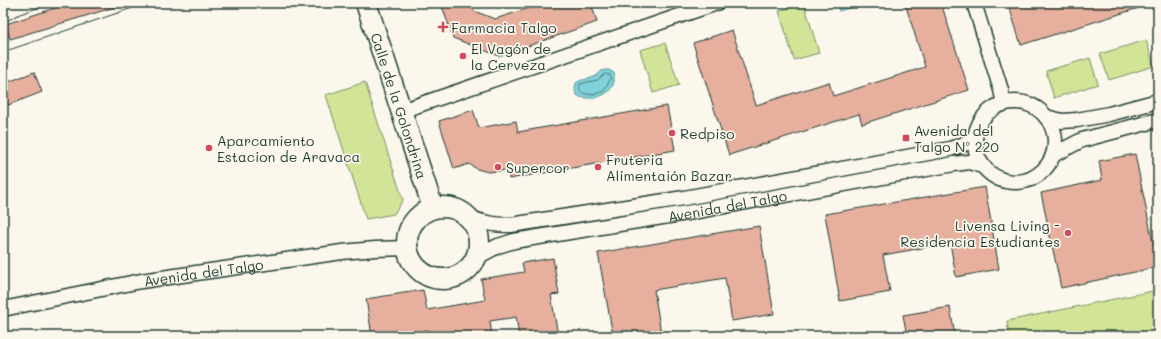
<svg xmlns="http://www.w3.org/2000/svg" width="1161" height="339" font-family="Mali,sans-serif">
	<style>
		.green { fill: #d2e498; stroke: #789066 }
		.water { fill: #80d1d9; stroke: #599697 }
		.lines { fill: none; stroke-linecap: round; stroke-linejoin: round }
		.shore { stroke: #467876; stroke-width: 1 }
		.building { fill: #e7af9e; stroke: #1f3d34 }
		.street-casing { stroke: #1f3d34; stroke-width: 17 }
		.secondary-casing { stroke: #1f3d34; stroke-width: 23 }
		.street { stroke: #fbf7ec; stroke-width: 14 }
		.secondary { stroke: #fbf7ec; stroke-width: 20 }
		.tram { stroke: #1f3d34; stroke-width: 1 }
		.poi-dot { fill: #d1495b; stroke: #fbf7ec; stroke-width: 1.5 }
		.labels { text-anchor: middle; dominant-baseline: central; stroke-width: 3.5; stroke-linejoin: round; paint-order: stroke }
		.poi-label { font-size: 14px; fill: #1f3d34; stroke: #fbf7ec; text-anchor: start }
		.street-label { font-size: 14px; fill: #1f3d34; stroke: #fbf7ec }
	</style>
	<rect width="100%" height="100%" fill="#fbf7ec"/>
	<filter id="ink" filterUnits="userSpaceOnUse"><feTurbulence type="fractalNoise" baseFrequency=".025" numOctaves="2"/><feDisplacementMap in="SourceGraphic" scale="8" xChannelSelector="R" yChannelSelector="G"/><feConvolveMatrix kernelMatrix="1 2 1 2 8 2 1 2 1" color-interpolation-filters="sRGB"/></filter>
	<g filter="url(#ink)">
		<path class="green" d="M 804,3 L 819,53 L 794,60 L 779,11 Z
			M 1146,40 L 1154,66 L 1109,80 L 1100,54 Z
			M 665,43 L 679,85 L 653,93 L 640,50 Z
			M 1090,58 L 1098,84 L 1054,98 L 1046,71 Z
			M 365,82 L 403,200 L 394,214 L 366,219 L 326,95 Z
			M 1158,290 L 1158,336 L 1009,336 L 1007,321 Z"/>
		<path class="water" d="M 837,3 L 866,3 L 839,11 Z
			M 605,70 L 609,70 L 614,73 C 617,89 604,98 589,98 C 585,98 580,98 577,95 C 574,92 575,87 576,83 C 582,78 590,80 596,76 C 600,73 600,71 605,70 Z"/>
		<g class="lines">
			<path class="shore" d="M 605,74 L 610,75 L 611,78 L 604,91 C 597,94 576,99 580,84 L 597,80 Z"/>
		</g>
		<path class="building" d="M 56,3 L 118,3 L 118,6 L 10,39 L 6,24 L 58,7 Z
			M 441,3 L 471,3 L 474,11 L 495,19 L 545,3 L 591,3 L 597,22 L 499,56 L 453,38 Z
			M 905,3 L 941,3 L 969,90 L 862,124 L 859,114 L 729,155 L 693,43 L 732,30 L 756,105 L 829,82 L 833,96 L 925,67 Z
			M 1008,3 L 1144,3 L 1145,6 L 1021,45 Z
			M 34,72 L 42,92 L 3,107 L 3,84 Z
			M 667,106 L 675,150 L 509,179 L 508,170 L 488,172 L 477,169 L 469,164 L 454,169 L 439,121 L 473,110 L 479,128 L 516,121 L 518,132 Z
			M 1135,154 L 1158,267 L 1061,288 L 1041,193 L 1102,180 L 1099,161 Z
			M 985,187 L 999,269 L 956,277 L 950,243 L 883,255 L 890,292 L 840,301 L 825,214 Z
			M 759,226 L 774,314 L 732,321 L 725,278 L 654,290 L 661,333 L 643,336 L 613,336 L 598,253 Z
			M 553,258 L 559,294 L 551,295 L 558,336 L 519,336 L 516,317 L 490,321 L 492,336 L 429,336 L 428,330 L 391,336 L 372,336 L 366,299 L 423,290 L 427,310 L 485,300 L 481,279 L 524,272 L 522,263 Z
			M 950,307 L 955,336 L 907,336 L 903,315 Z"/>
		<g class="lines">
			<defs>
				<g id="street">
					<path d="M 974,3 L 1001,90 L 1004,104"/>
					<circle cx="1015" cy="142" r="40"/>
					<path d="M 401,111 L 717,3"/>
					<path d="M 1046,117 L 1062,121 L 1077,120 L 1109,114 L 1158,101"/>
					<path d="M 1053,155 L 1082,140 L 1158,120"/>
					<path d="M 468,217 C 484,223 494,225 511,225 L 684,198 L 950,149 L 964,144 L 975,138"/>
					<path id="s1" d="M 475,258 L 498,246 L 514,241 L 687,213 L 954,164 L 970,162 L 982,166"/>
					<path id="s2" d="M 3,309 L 141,281 L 342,252 L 375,249 L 407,248"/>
				</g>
				<g id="secondary">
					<path id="s3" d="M 366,3 L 433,208"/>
					<circle cx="443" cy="243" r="36"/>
				</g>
			</defs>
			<use href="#street" class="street-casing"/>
			<use href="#secondary" class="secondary-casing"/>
			<use href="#street" class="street"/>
			<use href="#secondary" class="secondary"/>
			<path class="tram" d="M 3,23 L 20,14 L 52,3
				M 3,52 L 147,3"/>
		</g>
	</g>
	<g class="poi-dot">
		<path d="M441 21h4v4h4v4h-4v4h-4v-4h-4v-4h4z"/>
		<circle cx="463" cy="56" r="4"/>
		<circle cx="672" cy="133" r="4"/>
		<rect x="902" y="134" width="8" height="8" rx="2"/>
		<circle cx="209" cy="148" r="4"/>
		<circle cx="498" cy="167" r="4"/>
		<circle cx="598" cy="167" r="4"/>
		<circle cx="1068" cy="233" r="4"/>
	</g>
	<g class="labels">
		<g class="poi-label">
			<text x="451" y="27">Farmacia Talgo</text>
			<text x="471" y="48">El Vagón de<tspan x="471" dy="16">la Cerveza</tspan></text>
			<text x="914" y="130">Avenida del<tspan x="914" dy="16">Talgo Nº 220</tspan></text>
			<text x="680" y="133">Redpiso</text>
			<text x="217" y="140">Aparcamiento<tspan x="217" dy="16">Estacion de Aravaca</tspan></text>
			<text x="606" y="159">Fruteria<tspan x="606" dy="16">Alimentaión Bazar</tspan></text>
			<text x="506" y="167">Supercor</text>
			<text x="1060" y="225" text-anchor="end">Livensa Living -<tspan x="1060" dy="16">Residencia Estudiantes</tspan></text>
		</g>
		<g class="street-label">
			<text stroke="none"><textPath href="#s3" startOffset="108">Calle de la Golondrina</textPath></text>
			<text stroke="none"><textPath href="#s1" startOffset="259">Avenida del Talgo</textPath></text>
			<text stroke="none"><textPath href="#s2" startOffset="204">Avenida del Talgo</textPath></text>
		</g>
	</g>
	<rect width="1161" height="339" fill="none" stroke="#fbf7ec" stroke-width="16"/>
	<rect x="8" y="8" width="1145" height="323" fill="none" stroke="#1f3d34" stroke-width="1.5" filter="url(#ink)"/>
</svg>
